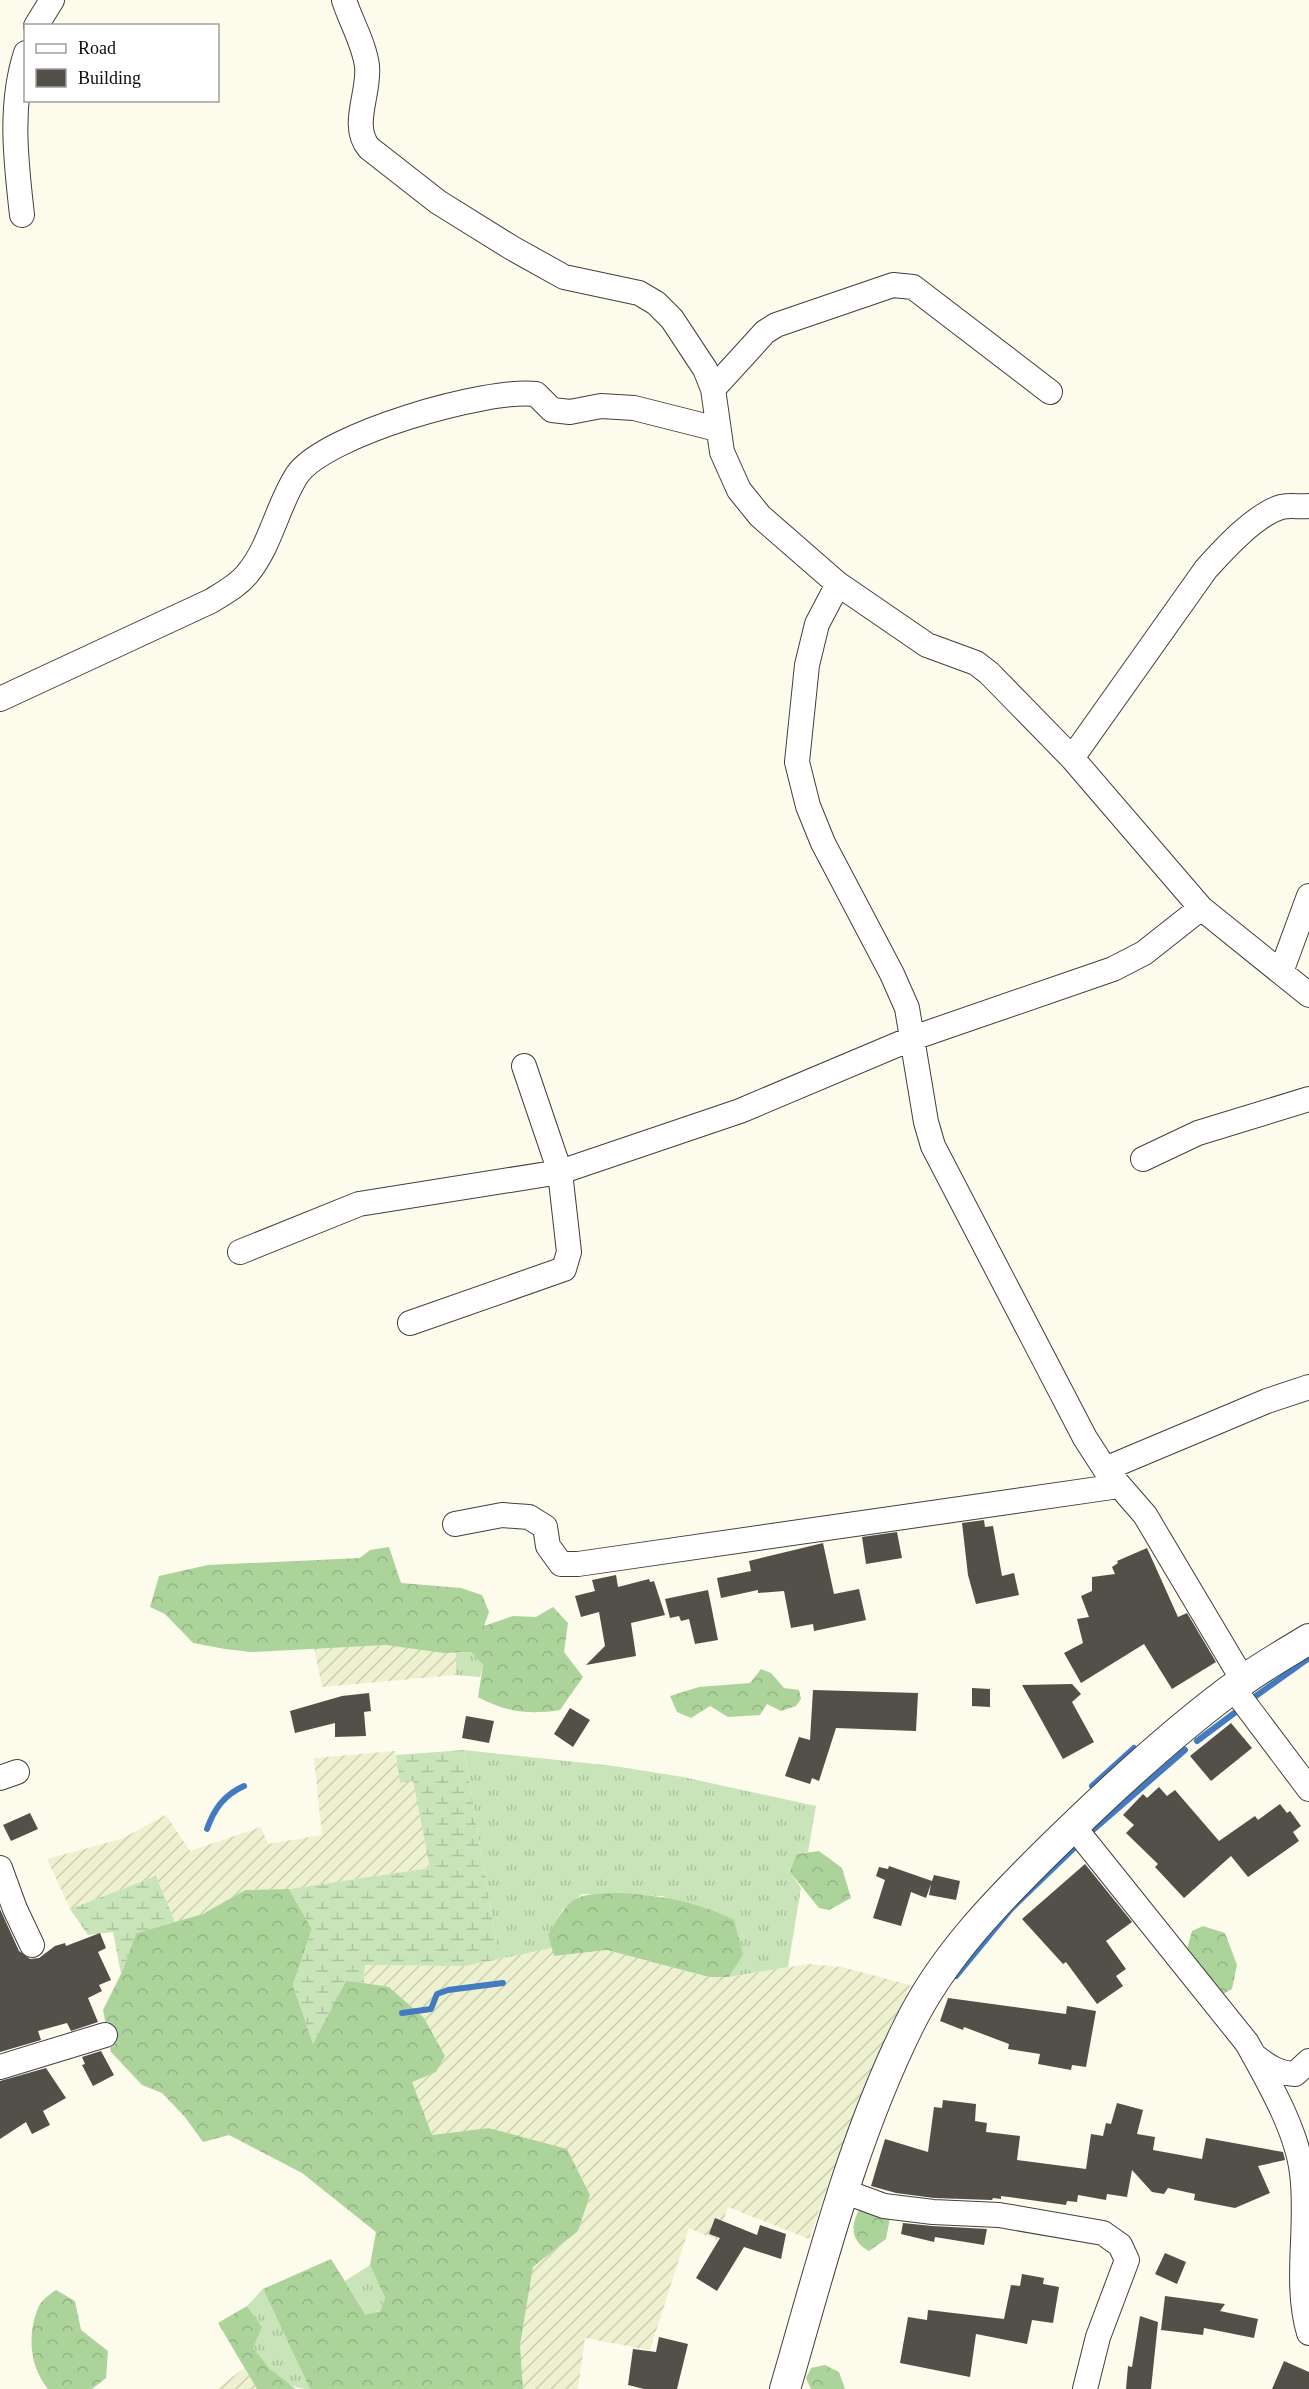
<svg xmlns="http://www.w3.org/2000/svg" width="1309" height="2389" font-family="'Times New Roman',serif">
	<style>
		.farmland { fill: url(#farmland-furrows) }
		.grass { fill: url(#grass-tufts) }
		.forest { fill: url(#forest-crowns) }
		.wetland { fill: url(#wetland-marsh) }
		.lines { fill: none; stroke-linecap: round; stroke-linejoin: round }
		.stream { stroke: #437bc0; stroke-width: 6 }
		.building { fill: #534f49 }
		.minor-casing { stroke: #3f3f3f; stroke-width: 26 }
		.tertiary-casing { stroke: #3f3f3f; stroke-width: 32 }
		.minor { stroke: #fff; stroke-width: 24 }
		.tertiary { stroke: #fff; stroke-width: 30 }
	</style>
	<defs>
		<pattern id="farmland-furrows" width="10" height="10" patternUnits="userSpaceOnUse" patternTransform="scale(1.5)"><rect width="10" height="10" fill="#eef1cf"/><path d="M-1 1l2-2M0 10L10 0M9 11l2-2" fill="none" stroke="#cbcdb1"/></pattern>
		<pattern id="grass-tufts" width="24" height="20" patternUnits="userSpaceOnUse" patternTransform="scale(1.5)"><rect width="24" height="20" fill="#c9e4b9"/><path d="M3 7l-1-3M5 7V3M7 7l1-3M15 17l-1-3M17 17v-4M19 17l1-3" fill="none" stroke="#abc29e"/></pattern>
		<pattern id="forest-crowns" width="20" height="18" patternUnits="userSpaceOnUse" patternTransform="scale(1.5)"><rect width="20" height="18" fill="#abd39a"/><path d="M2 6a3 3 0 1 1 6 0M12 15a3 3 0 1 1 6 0" fill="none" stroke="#92b484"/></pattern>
		<pattern id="wetland-marsh" width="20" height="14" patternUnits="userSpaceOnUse" patternTransform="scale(1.5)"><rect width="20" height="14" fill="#c9e4b9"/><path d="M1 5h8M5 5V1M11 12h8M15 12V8" fill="none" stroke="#abc29e"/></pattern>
	</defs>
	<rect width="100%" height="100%" fill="#fdfcec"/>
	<path class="farmland" d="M 386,1645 L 456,1653 L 456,1675 L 322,1687 L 314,1648 Z
		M 395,1751 L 400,1782 L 413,1780 L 430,1868 L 289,1889 L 245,1890 L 203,1914 L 175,1922 L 156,1876 L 70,1909 L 47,1859 L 121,1839 L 166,1815 L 190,1851 L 261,1827 L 268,1844 L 322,1835 L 314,1758 Z
		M 552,1948 L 554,1956 L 607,1950 L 709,1977 L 729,1977 L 808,1964 L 842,1967 L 910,1985 L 838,2156 L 809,2239 L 728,2207 L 717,2240 L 689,2228 L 650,2350 L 585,2338 L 578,2389 L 523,2389 L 520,2345 L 533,2267 L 578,2231 L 590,2195 L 567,2149 L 489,2128 L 432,2135 L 411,2081 L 436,2072 L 445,2056 L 424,2018 L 389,1987 L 364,1983 L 365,1965 L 465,1966 Z
		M 244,2368 L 257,2389 L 217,2389 Z"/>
	<path class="grass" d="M 471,1652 L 483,1665 L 480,1677 L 456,1675 L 456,1653 Z
		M 464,1750 L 614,1766 L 683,1777 L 816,1806 L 808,1852 L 796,1854 L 790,1872 L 801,1888 L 788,1967 L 729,1977 L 743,1955 L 663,1896 L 582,1894 L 562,1910 L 548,1935 L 552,1948 L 499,1959 Z
		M 370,2265 L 385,2298 L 380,2310 L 367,2316 L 345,2281 Z
		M 263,2289 L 310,2389 C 284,2389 268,2367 252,2348 L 262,2327 L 247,2306 Z"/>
	<path class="forest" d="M 389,1547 L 401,1583 L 461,1588 L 482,1595 L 489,1612 L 484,1626 L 513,1616 L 536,1617 L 553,1607 L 568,1623 L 564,1652 L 583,1677 L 560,1710 C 530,1715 505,1712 478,1697 L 483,1665 L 471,1652 L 444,1653 L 386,1645 L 252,1652 L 225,1649 L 193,1643 L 165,1614 L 150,1607 L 159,1576 L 208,1565 L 360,1558 L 370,1550 Z
		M 761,1669 L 771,1673 L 784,1688 L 799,1690 L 801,1699 L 796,1706 L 781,1711 L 767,1704 L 760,1715 L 728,1717 L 710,1706 L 691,1718 L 677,1712 L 670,1696 L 699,1687 L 750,1683 Z
		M 819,1851 L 842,1868 L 851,1898 L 829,1910 L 819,1908 L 790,1872 L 796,1854 Z
		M 289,1889 L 312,1929 L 293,1985 L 313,2043 L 346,1980 L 389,1987 L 424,2018 L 445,2056 L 436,2072 L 412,2082 L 432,2135 L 489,2128 L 567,2149 L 590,2195 L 578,2231 L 533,2267 L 520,2345 L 523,2389 L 310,2389 L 263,2289 L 331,2259 L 366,2315 L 380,2311 L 385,2298 L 370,2265 L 376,2232 L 302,2173 L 229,2135 L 203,2142 L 185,2117 L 162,2093 L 142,2085 L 111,2052 L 103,2010 L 121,1974 L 136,1933 L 203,1914 L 245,1890 Z
		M 620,1893 C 664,1896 695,1901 734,1920 L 743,1955 L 729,1977 L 709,1977 L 607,1950 L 554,1956 L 548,1935 C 571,1894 575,1894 620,1893 Z
		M 1203,1926 L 1225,1933 L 1237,1965 L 1232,1989 L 1220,1996 L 1186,1953 L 1192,1931 Z
		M 869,2197 L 890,2218 L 886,2239 L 869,2251 C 844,2238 853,2214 869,2197 Z
		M 56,2290 L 75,2301 L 81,2330 L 108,2351 L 106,2378 L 92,2389 L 48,2389 C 29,2366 27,2333 39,2306 C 42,2300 50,2294 56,2290 Z
		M 247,2306 L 262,2327 L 253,2348 L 270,2369 L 296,2389 L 257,2389 L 218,2323 Z
		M 825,2365 L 839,2372 L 845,2389 L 811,2389 L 806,2378 L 811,2368 Z"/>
	<path class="wetland" d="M 464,1750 L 499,1959 L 465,1966 L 365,1965 L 364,1983 L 346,1981 L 313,2044 L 293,1985 L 312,1929 L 289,1889 L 430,1868 L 413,1781 L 400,1783 L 396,1755 Z
		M 156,1876 L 175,1922 L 136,1933 L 121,1974 L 113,1932 L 88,1935 L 70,1909 Z"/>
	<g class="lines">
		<path class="stream" d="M 1253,1698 L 1309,1658
			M 1197,1741 L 1241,1708
			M 1092,1786 L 1134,1748
			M 207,1829 C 214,1809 224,1795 244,1786
			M 1093,1830 L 1185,1750
			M 956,1976 L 1011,1909 L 1074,1848
			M 402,2013 L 431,2009 L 437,1994 L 448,1990 L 503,1983"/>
	</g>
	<path class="building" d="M 984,1520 L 985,1527 L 993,1526 L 1002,1576 L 1014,1573 L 1019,1595 L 976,1604 L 968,1575 L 962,1523 Z
		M 897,1532 L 902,1558 L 866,1564 L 862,1537 Z
		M 823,1543 L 834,1594 L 859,1589 L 866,1620 L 814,1631 L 813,1624 L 791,1628 L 784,1591 L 758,1593 L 758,1590 L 721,1598 L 717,1578 L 751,1571 L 749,1561 Z
		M 1147,1548 L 1178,1617 L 1187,1613 L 1216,1662 L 1172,1689 L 1144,1644 L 1081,1683 L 1064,1653 L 1083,1643 L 1077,1619 L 1089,1617 L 1081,1596 L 1092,1591 L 1092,1577 L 1115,1574 L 1112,1567 L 1118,1563 L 1117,1561 Z
		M 616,1575 L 618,1587 L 649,1579 L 650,1582 L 654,1581 L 665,1615 L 631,1623 L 636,1656 L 586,1665 L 605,1646 L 599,1612 L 581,1617 L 575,1596 L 595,1591 L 592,1580 Z
		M 708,1590 L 718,1640 L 695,1644 L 689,1619 L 681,1621 L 679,1616 L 670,1618 L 665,1599 Z
		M 1072,1684 L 1081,1694 L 1072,1702 L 1094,1742 L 1063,1759 L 1022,1685 Z
		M 972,1688 L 990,1689 L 990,1707 L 972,1706 Z
		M 813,1690 L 918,1693 L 916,1731 L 836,1728 L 819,1781 L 812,1778 L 810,1784 L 785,1776 L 799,1737 L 810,1740 Z
		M 369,1693 L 371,1711 L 364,1712 L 366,1736 L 335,1737 L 335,1723 L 295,1733 L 290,1711 L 342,1696 Z
		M 570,1708 L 590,1720 L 573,1747 L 554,1734 Z
		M 466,1716 L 494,1721 L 489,1743 L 462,1738 Z
		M 1231,1723 L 1252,1748 L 1211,1781 L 1190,1756 Z
		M 1159,1787 L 1167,1796 L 1175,1790 L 1219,1841 L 1255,1816 L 1258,1820 L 1280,1804 L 1287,1813 L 1290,1811 L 1301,1826 L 1293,1832 L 1299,1841 L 1248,1877 L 1231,1856 L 1184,1898 L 1155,1867 L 1158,1864 L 1126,1833 L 1134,1825 L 1123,1815 L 1143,1794 L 1147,1798 Z
		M 30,1813 L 38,1829 L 11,1841 L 3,1825 Z
		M 1085,1864 L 1132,1922 L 1106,1941 L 1126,1969 L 1116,1976 L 1123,1986 L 1097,2004 L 1066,1962 L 1063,1964 L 1022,1919 Z
		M 889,1866 L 932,1881 L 934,1875 L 960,1881 L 956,1900 L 929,1895 L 931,1884 L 926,1898 L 911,1892 L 901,1926 L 873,1918 L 885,1880 L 876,1876 L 879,1867 L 888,1869 Z
		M 0,1909 L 19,1951 L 30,1959 L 39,1958 L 55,1946 L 65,1943 L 66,1946 L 100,1933 L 106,1948 L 98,1952 L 111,1980 L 99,1985 L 102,1991 L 88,1998 L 98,2022 L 71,2031 L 67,2023 L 38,2031 L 41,2040 L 0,2052 Z
		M 948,1998 L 1066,2014 L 1067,2006 L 1096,2011 L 1086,2067 L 1072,2065 L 1071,2070 L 1038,2064 L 1040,2054 L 1008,2049 L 1009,2044 L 964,2027 L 963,2030 L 940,2021 Z
		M 101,2051 L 114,2075 L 93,2086 L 82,2065 L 85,2064 L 82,2057 Z
		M 46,2068 L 66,2098 L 43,2111 L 50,2125 L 32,2134 L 26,2122 L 0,2139 L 0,2081 Z
		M 943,2100 L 976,2104 L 975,2121 L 987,2123 L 986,2132 L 1020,2136 L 1017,2160 L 1086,2169 L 1091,2134 L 1103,2136 L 1106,2123 L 1111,2124 L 1117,2103 L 1143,2110 L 1137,2134 L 1155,2137 L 1153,2150 L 1202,2159 L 1206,2138 L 1283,2152 L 1285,2160 L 1258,2166 L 1270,2193 L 1235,2208 L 1194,2200 L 1195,2194 L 1168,2188 L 1164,2194 L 1152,2192 L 1132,2170 L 1127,2197 L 1107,2194 L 1106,2200 L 1078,2195 L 1077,2202 L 1067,2201 L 1066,2205 L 1001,2196 L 1001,2199 L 993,2198 L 992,2200 L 934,2198 L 896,2193 L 871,2186 L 885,2139 L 928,2152 L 934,2107 L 942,2108 Z
		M 715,2218 L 757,2235 L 760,2225 L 786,2234 L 781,2259 L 744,2247 L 717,2291 L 696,2278 L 720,2238 L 709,2234 Z
		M 903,2223 L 932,2226 L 987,2229 L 984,2245 L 935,2237 L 934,2242 L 901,2234 Z
		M 1165,2253 L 1186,2262 L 1177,2284 L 1155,2274 Z
		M 1022,2274 L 1044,2278 L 1043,2284 L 1059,2287 L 1053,2323 L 1032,2320 L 1027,2344 L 976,2334 L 970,2377 L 900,2363 L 908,2317 L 927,2320 L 928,2310 L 1004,2319 L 1011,2285 L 1020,2286 Z
		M 1165,2296 L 1225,2304 L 1220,2311 L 1258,2319 L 1254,2338 L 1204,2328 L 1203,2335 L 1161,2330 Z
		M 1140,2316 L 1158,2322 L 1151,2389 L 1126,2389 L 1128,2366 L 1132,2367 Z
		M 659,2337 L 688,2344 L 677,2389 L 644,2389 L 628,2385 L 633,2349 L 656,2352 Z
		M 1284,2361 L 1309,2372 L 1309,2389 L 1272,2389 Z"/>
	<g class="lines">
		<defs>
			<path id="minor" d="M 344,0 C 351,22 364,43 367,66 C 370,93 350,126 369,148 L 438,202 L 512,248 L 564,277 L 639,293 L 656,303 L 672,319 L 705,369 L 713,389 L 722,452 L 739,490 L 760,516 L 838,584 L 927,645 L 976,663 L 989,673 L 1072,758 L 1201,908 L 1309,995
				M 36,26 L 52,0
				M 22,215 C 16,162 9,105 26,53
				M 713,389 L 765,332 L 776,325 L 893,285 L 913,287 L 1050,392
				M 838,584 L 817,624 L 807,665 L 797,762 L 808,806 L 823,843 L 892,974 L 907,1008 L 926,1122 L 933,1146 L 1085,1438 L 1105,1469 L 1145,1515 L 1243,1680
				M 0,699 L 211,601 C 224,593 239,585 248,573 C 271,545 277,506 297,475 C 325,434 488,388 536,394 L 552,410 L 570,412 L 601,406 L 634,408 L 717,429
				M 1072,758 L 1206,569 C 1224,549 1255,515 1281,507 C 1291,505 1299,507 1309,506
				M 1281,972 L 1309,896
				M 1143,1159 L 1198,1133 L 1309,1099
				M 240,1252 L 359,1204 L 560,1172 L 524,1066
				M 410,1323 L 564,1269 L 569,1252 L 560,1172 L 740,1111 L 913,1038 L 1113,969 L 1144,953 L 1201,908
				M 1105,1469 L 1267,1401 L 1309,1387
				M 455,1524 L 502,1515 L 529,1517 L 545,1527 L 548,1546 L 561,1564 L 578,1564 L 1119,1486
				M 1233,1688 L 1309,1789
				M 0,1778 L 17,1772
				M 1073,1826 L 1247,2043 C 1268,2081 1297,2130 1302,2173 C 1309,2225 1294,2283 1309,2333
				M 0,1868 L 15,1909 L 32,1945
				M 1256,2057 C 1269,2067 1278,2073 1295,2074 L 1309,2061
				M 0,2067 L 105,2035
				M 843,2191 L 884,2206 L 933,2212 L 999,2215 L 1103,2233 L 1120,2245 L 1127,2260 L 1098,2337 L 1085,2389"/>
			<path id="tertiary" d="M 785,2389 C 821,2266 852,2140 909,2025 C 943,1956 997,1901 1051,1848 C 1108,1792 1176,1729 1241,1682 C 1263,1666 1286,1653 1309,1639"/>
		</defs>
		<use href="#minor" class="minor-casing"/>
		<use href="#tertiary" class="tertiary-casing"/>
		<use href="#minor" class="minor"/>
		<use href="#tertiary" class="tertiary"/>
	</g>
	<rect x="24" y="24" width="195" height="78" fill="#ffffff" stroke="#9e9e9e" stroke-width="1.5"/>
	<rect x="36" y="44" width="30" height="9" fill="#ffffff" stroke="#9e9e9e" stroke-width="1.5"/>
	<text x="78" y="54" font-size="18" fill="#0c0c0c">Road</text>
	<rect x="36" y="69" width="30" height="18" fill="#534f49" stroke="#9e9e9e" stroke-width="1.5"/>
	<text x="78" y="84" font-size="18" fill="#0c0c0c">Building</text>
</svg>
